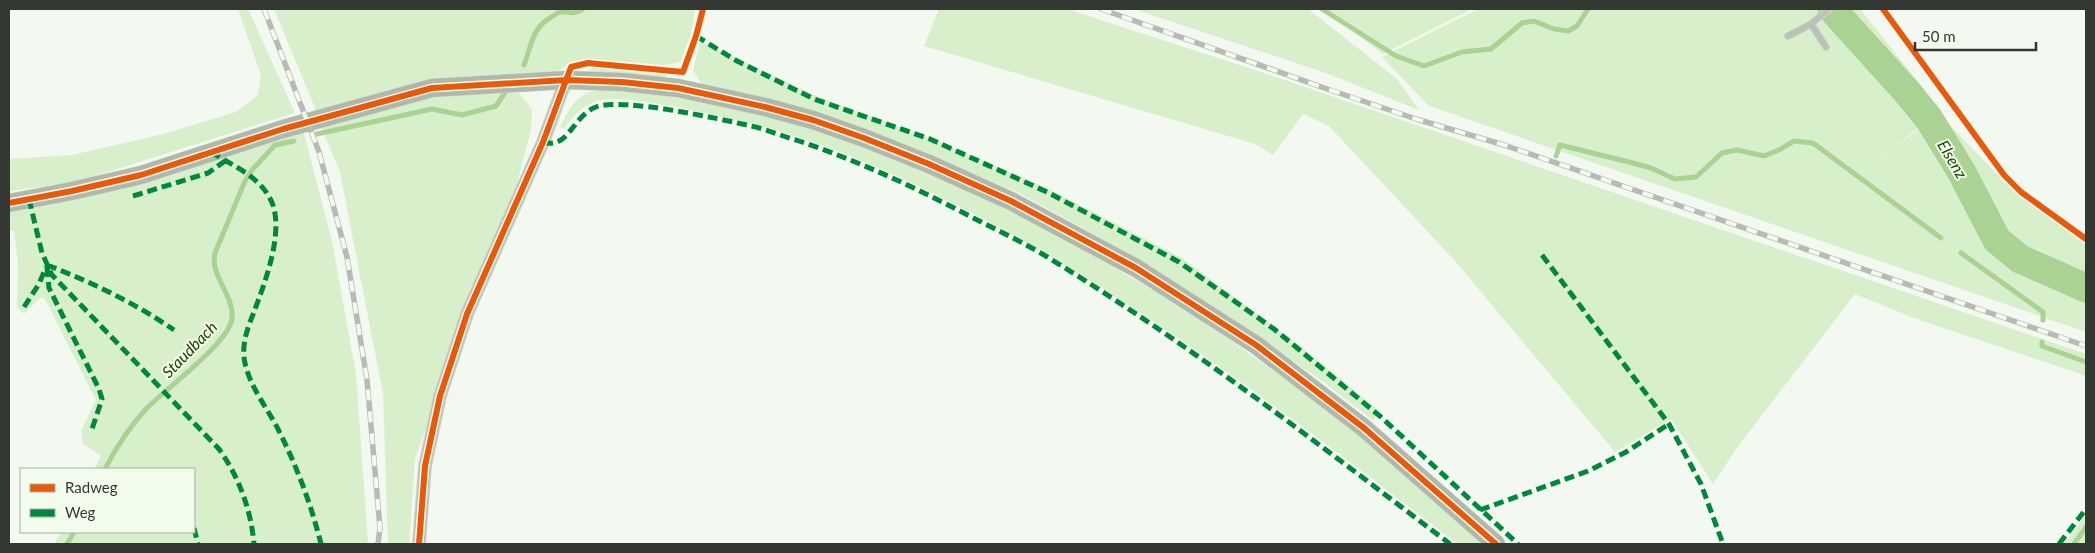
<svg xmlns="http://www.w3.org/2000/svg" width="2095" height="553" font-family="Lato,sans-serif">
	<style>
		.green { fill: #d7efca }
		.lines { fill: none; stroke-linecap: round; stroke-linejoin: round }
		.stream { stroke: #aad293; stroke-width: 5 }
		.river { stroke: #aad293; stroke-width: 29 }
		.lane-casing { stroke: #d1d5cf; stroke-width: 8 }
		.street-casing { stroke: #d1d5cf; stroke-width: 14 }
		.secondary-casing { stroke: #d1d5cf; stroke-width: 19 }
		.lane { stroke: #bbc3b6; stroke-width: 6 }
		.street { stroke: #bbc3b6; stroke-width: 12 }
		.secondary { stroke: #afb8aa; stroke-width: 18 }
		.rail-casing { stroke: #b6bcb3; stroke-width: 5.5 }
		.rail { stroke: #f2fced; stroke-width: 4; stroke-dasharray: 11; stroke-linecap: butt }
		.quiet { stroke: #00873e; stroke-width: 5; stroke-dasharray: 10 5; stroke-linecap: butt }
		.cycleway-casing { stroke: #f2fced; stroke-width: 9 }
		.cycleway { stroke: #e8590c; stroke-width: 6 }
		.labels { text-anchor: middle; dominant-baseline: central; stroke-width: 4; stroke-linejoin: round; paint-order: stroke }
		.water-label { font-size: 16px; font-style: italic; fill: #214305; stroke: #f2fced }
	</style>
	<rect width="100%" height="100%" fill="#f3f8f0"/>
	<path class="green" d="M 238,9 L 248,9 L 295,113 L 76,182 L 9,191 L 9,159 L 72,155 L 163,134 L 236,112 L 258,95 L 261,75 Z
		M 274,9 L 695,9 L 691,34 L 680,62 L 664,65 L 590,59 L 571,62 L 554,74 L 318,115 Z
		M 939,9 L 1067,9 L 1261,72 L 2086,354 L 2086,376 L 1914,318 L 1855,294 L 1736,449 L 1713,484 L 1671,419 L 1615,452 L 1456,262 L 1329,126 L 1303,114 L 1273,155 L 1255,144 L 924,46 Z
		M 1134,9 L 1308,9 L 1397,79 L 1419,110 L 1326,73 Z
		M 1323,9 L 1472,9 L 1383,54 Z
		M 1478,9 L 1860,9 L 1940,109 L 1878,162 L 1938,113 L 2015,193 L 2086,245 L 2086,332 L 1429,106 L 1382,57 Z
		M 700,41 L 814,95 L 937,141 L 1047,188 L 1182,258 L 1300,346 L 1377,409 L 1374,421 L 1318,378 L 1220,311 L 1097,236 L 1017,192 L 894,141 L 702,85 L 693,70 Z
		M 594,67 L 666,74 L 666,78 L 585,72 Z
		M 603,89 C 718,94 830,131 934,176 C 1087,242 1227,331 1358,434 C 1401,468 1442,507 1483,544 L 1458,544 C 1306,428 1154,311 985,220 C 923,187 859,156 791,135 C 760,125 728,118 696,111 C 673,107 614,93 594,102 C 581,108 572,117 564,129 L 560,127 C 572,105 576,93 603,89 Z
		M 432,92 L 519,93 L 532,109 L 531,130 L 508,217 L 439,390 L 415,459 L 409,544 L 388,544 L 383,394 L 340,172 L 319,122 Z
		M 303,130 L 332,241 L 356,374 L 368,544 L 54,544 L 61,532 L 194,532 L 194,469 L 94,469 L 101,456 L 83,444 L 81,431 L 96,400 L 45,299 L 41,297 L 24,314 L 17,307 L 18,263 L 14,231 L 9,230 L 9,210 L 77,199 L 164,178 Z
		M 2086,515 L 2086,544 L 2064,544 Z"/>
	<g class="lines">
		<path class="stream" d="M 1322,9 L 1396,56 L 1424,66 L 1462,52 L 1491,49 L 1522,23 L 1534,21 L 1554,29 L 1568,31 L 1577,26 L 1588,9
			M 524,65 C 531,47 532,28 550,18 C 553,16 557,13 560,12 C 573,11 569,16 583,9
			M 317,134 L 432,109 L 462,115 L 496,106 L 506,91
			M 1556,156 L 1560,145 L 1629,162 L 1651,168 L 1675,179 L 1696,177 L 1722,153 L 1737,150 L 1764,156 L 1779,150 L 1794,141 L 1813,143 L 1941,238
			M 1961,253 L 2043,312 L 2043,320
			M 2042,342 L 2042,346 L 2086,362
			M 105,469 C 116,448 129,427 146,409 C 165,389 228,344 232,319 C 235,296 209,275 215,253 L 245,181 L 252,170 L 275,145 L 294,141
			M 67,544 L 74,532
			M 2074,544 L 2086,527"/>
		<path class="river" d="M 1832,9 L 1907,92 L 1929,119 L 1961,171 L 1997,240 L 2020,259 L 2086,288"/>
		<defs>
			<path id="lane" d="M 1811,24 L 1826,47
				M 1788,36 L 1811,24 L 1829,9"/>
			<path id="street" d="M 419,544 L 425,466 L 440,396 L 467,314 L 543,142 L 566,80"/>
			<path id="secondary" d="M 9,203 L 72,191 L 141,175 L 283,129 L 432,88 L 566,80 L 622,82 L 678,88 L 765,107 L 813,120 L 864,138 L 929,164 L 1011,201 L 1136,268 L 1256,345 L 1364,428 L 1496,544"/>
		</defs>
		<use href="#lane" class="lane-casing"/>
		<use href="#street" class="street-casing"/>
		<use href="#secondary" class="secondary-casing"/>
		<use href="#lane" class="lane"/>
		<use href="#street" class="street"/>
		<use href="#secondary" class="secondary"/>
		<defs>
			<path id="rail" d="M 264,9 L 319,152 L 347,257 L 367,380 L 380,528 L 378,544
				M 1101,9 L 1330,90 L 1416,119 L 1504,145 L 2086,346"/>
		</defs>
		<use href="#rail" class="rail-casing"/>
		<use href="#rail" class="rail"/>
		<path class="quiet" d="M 696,36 L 737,61 L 814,99 L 930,139 L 1047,192 L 1179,262 L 1274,329 L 1381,417 L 1518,544
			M 543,142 C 569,150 572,116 596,107 C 622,97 720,119 751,126 C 766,129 781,136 796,140 C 853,159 906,183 960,211 C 986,225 1013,237 1039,252 C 1183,339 1316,442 1450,544
			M 211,152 C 230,164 256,175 268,195 C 288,224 265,282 254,312 C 247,329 240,348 246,367 C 252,390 268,409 279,431 C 297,467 311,504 321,544
			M 133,196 L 208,173 L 225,161
			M 29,199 L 42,253 L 52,275 L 219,449 C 239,477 251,510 254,544
			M 1542,255 L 1669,424 L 1701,484 L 1723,544
			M 47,265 C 91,282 135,303 174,330
			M 47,267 L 49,288 L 99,389 L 102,399 L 91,432
			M 24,307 L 39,284 L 46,267
			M 1480,510 L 1588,471 L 1626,452 L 1669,424
			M 194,528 L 198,544
			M 2059,544 L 2086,509"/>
		<defs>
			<path id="cycleway" d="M 1883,9 L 2004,175 L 2021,192 L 2086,239
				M 9,203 L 72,191 L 141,175 L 283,129 L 432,88 L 566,80 L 622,82 L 678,88 L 765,107 L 813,120 L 864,138 L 929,164 L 1011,201 L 1136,268 L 1256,345 L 1364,428 L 1496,544
				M 419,544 L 425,466 L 440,396 L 467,314 L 543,142 L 571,67 L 588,63 L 683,72 L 696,36 L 703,9"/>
		</defs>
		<use href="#cycleway" class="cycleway-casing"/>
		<use href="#cycleway" class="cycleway"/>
	</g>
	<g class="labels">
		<g class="water-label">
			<text transform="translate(1953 159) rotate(59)">Elsenz</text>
			<text transform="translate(189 349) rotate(-46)">Staudbach</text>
		</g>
	</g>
	<rect width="2095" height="553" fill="none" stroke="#343832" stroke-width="20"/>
	<rect x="20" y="468" width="175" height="65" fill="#f2fced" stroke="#a6aea2"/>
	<rect x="30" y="484" width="25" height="8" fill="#e8590c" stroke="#a6aea2"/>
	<text x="65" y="493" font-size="15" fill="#343832">Radweg</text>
	<rect x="30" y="509" width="25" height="8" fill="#00873e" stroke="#a6aea2"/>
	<text x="65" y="518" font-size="15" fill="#343832">Weg</text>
	<path d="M1915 42v8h121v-8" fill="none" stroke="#343832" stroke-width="2.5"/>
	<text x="1922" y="42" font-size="15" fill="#343832" stroke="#f2fced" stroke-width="4" paint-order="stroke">50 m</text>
</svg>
